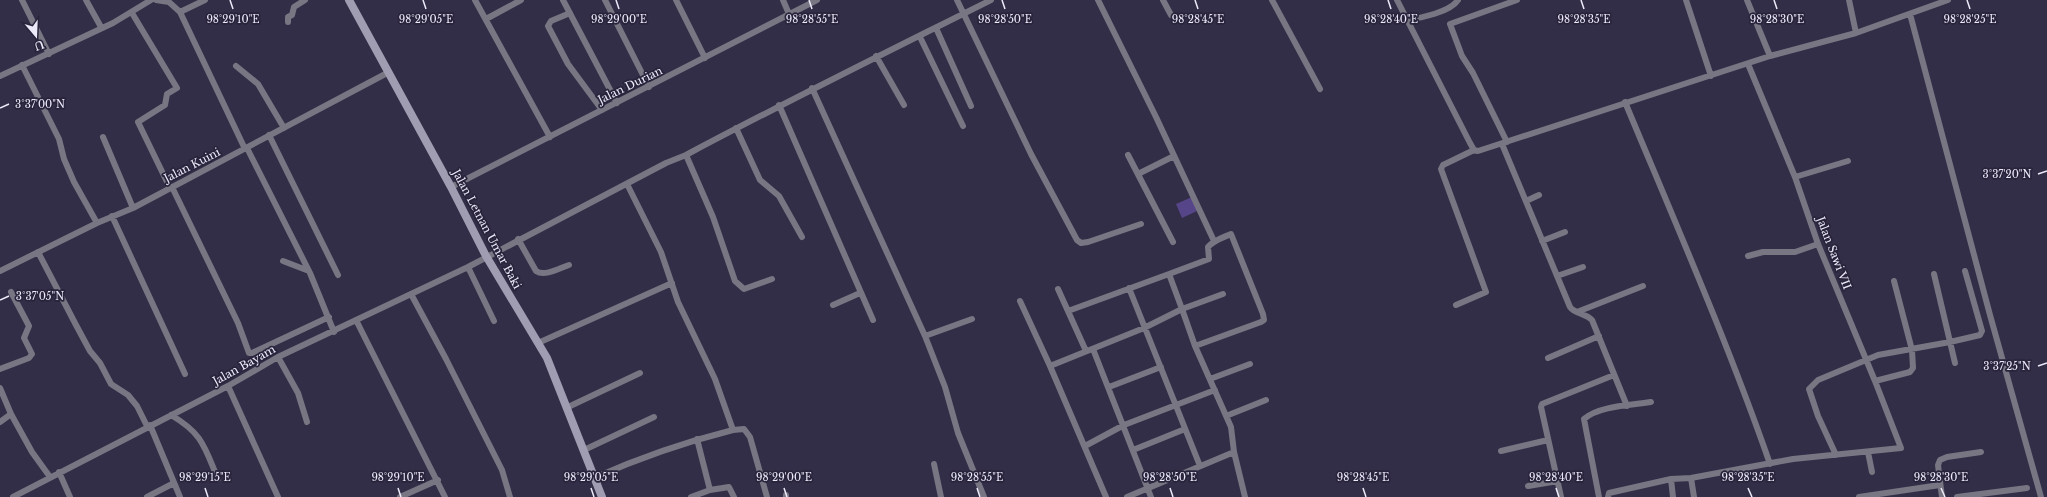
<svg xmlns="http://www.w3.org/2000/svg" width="2047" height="497" font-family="'Libre Baskerville',serif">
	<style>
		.water { fill: #574589 }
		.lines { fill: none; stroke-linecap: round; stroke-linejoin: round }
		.street { stroke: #787683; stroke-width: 6 }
		.secondary { stroke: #a09cb1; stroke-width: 8 }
		.ticks { fill: none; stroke: #edeafa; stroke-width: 1.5 }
		.labels { text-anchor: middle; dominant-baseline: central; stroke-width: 3.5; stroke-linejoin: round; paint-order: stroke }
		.street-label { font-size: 11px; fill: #edeafa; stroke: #29243c }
		.ticks-label { font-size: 10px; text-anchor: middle; fill: #edeafa; stroke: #29243c; stroke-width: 3.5; stroke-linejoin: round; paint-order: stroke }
	</style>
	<rect width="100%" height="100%" fill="#332e47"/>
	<path class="water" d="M 1192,197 L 1197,211 L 1182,218 L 1176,204 Z"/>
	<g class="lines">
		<path class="street" d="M 22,0 L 49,54
			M 86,0 L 101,27
			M 156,0 L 169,2 L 180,12 L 245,149
			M 475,0 L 550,137
			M 563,0 L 617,103
			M 605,0 L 649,87
			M 676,0 L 705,58
			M 783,0 L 789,14
			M 957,0 L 1031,154 L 1077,240 L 1081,243 L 1088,242 L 1141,224
			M 1098,0 L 1156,117 L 1214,241
			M 1163,0 L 1171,15
			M 1272,0 L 1320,89
			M 1397,0 L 1470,143 L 1474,150 L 1478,151 L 1770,56 L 1856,33 L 1948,0
			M 1686,0 L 1711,76
			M 1747,0 L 1770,56
			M 1849,0 L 1856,33
			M 180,12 L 205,0
			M 132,13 L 177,88 L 167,94 L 165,105 L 138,122 L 170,188
			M 570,13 L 551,21 L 548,26 L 568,64 L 602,110
			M 1910,14 L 1990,315 L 2041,497
			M 486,19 L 521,0
			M 1407,20 C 1421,18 1450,12 1458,0
			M 288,22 L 288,17 L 292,15 L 294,7 L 305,0
			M 936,28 L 971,106
			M 920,37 L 963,126
			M 876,56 L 904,105
			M 22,65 L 59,139 L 64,159 L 74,182 L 97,223
			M 236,66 L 258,84 L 284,128
			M 0,76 L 113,23 L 151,0
			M 812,88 L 925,336 L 945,387 L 958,433 L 984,497
			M 1625,102 C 1675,222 1727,341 1770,464
			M 779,105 L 873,320
			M 736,128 L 760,180 L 779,196 L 802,237
			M 269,135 L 338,275
			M 103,137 L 133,208
			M 1507,142 L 1473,73 L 1462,56 L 1450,24 L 1517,0
			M 1502,144 L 1570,307 C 1575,314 1585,313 1592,320 L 1627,406
			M 247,148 L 310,273 L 334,332
			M 686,155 L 713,217 L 735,281 L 744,289 L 772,279
			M 1128,155 L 1173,242
			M 1138,174 L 1174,156
			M 1795,177 L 1848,161
			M 627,184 L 661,252 L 678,302 L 715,379 L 733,430 L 744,429 L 750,437 L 767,497
			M 172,187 L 238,323 L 249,353 L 252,353 L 329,317
			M 451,187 L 817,0
			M 1526,201 L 1539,195
			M 112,216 L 185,374
			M 518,239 L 536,271 C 545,277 560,268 569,265
			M 1542,241 L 1565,232
			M 38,252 L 76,325 L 90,351 L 100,363 L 111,384 L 128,395 L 137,406 L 147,426
			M 1748,256 L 1763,252 L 1795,252 L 1818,244
			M 283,261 L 309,271
			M 468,267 L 494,321
			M 0,271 L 97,223 L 133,208 L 389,72
			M 1934,274 L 1955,363
			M 1557,276 L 1583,267
			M 1129,288 L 1200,466
			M 1058,289 L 1086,351
			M 411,294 L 446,359 L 502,470 L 510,497
			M 1020,301 L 1050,366
			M 833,305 L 860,293
			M 1456,305 L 1486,292 L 1441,169 L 1443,165 L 1474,150
			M 1068,311 L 1169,274
			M 1577,312 L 1643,286
			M 356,320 L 445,497
			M 925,336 L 972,319
			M 538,343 L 672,283
			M 1195,346 L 1261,322 L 1264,320 L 1263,314 L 1231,234 C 1222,238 1214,240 1208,247 L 1209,259 L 1169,274 L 1182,309 L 1223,294
			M 1093,349 L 1151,497
			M 278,357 L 298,393 L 307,422
			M 1548,358 L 1599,336
			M 0,369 L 29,358 L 32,354 L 24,338 L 29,326 L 11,292
			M 1210,379 L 1250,364
			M 1875,381 L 1910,372 L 1913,368 L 1912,350 L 1894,281
			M 228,386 L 278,497
			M 1109,387 L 1161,367
			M 0,388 L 11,414 L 0,422
			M 566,408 L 640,373
			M 11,414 L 32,452 L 50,477
			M 171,415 C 203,434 204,446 218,479
			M 1226,416 L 1266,400
			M 150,425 L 180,497
			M 1085,446 L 1124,425 L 1215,390
			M 584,450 L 654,417
			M 1133,450 L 1185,429
			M 1501,451 L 1548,440
			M 1868,452 L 1872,472
			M 1836,455 L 1818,416 L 1809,389 L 1818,380 L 1878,355 L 1950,342 L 1980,335 L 1982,331 L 1965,271
			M 934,464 L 941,497
			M 59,472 L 70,497
			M 594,478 C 639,458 685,442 733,430
			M 1691,478 L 1694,497
			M 1671,479 L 1673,497
			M 1528,486 L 1558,481
			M 710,490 L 729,487 L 734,497
			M 786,495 L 786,497
			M 13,497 L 228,386 L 278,357 L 468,267 L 666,163 L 686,155 C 787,101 889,51 991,0
			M 147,497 L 174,483
			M 400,497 L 438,480
			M 691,497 L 710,490 L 697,439
			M 1106,497 L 1050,366 L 1144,328 L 1182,309 L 1195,346 L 1231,427 L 1234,452 L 1245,497
			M 1127,497 L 1234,452
			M 1561,497 L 1541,407 L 1542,404 L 1614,375
			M 1599,497 L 1584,419 C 1598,406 1632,405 1651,402
			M 1608,497 L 1609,493 L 1671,479 L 1691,478 L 1793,459 L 1901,448 L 1875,381 L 1818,244 L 1795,177 L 1748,64
			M 1859,497 L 1940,485
			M 1942,497 L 1938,465 L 1940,460 L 1947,457 L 1981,452
			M 1957,497 L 2027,488"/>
		<path class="secondary" d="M 349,0 L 451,187 L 486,256 L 547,358 L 602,497"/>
	</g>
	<path class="ticks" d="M 230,0 L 233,9M 423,0 L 426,9M 616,0 L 619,9M 809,0 L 812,9M 1002,0 L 1005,9M 1195,0 L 1198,9M 1388,0 L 1391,9M 1581,0 L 1584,9M 1774,0 L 1777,9M 1967,0 L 1970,9M 0,108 L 9,104M 2038,174 L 2047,171M 0,300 L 9,296M 2038,366 L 2047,363M 205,488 L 208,497M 398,488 L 401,497M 591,488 L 594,497M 784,488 L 787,497M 977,488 L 980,497M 1170,488 L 1173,497M 1363,488 L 1366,497M 1556,488 L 1559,497M 1748,488 L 1752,497M 1941,488 L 1945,497"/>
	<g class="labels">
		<g class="street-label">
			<text transform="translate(630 85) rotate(-26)">Jalan Durian</text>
			<text transform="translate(192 165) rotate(-27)">Jalan Kuini</text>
			<text transform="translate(487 229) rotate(62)">Jalan Letnan Umar Baki</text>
			<text transform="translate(1834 253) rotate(69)">Jalan Sawi VII</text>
			<text transform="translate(244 365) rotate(-29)">Jalan Bayam</text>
		</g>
	</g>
	<g class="ticks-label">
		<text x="233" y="23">98°29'10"E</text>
		<text x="426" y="23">98°29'05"E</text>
		<text x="619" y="23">98°29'00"E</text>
		<text x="812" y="23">98°28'55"E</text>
		<text x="1005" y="23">98°28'50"E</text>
		<text x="1198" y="23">98°28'45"E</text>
		<text x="1391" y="23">98°28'40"E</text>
		<text x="1584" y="23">98°28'35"E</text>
		<text x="1777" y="23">98°28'30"E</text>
		<text x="1970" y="23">98°28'25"E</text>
		<text x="40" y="108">3°37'00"N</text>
		<text x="2007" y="178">3°37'20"N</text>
		<text x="40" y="300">3°37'05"N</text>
		<text x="2007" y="370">3°37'25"N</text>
		<text x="205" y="481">98°29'15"E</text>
		<text x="398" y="481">98°29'10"E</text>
		<text x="591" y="481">98°29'05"E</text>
		<text x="784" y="481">98°29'00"E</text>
		<text x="977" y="481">98°28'55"E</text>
		<text x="1170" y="481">98°28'50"E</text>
		<text x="1363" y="481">98°28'45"E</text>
		<text x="1556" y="481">98°28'40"E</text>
		<text x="1748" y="481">98°28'35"E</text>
		<text x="1941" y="481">98°28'30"E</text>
	</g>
	<g transform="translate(36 36) rotate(161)" stroke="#29243c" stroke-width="3" paint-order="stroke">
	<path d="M0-3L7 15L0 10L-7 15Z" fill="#edeafa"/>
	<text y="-6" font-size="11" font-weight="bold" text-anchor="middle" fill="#edeafa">U</text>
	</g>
</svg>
